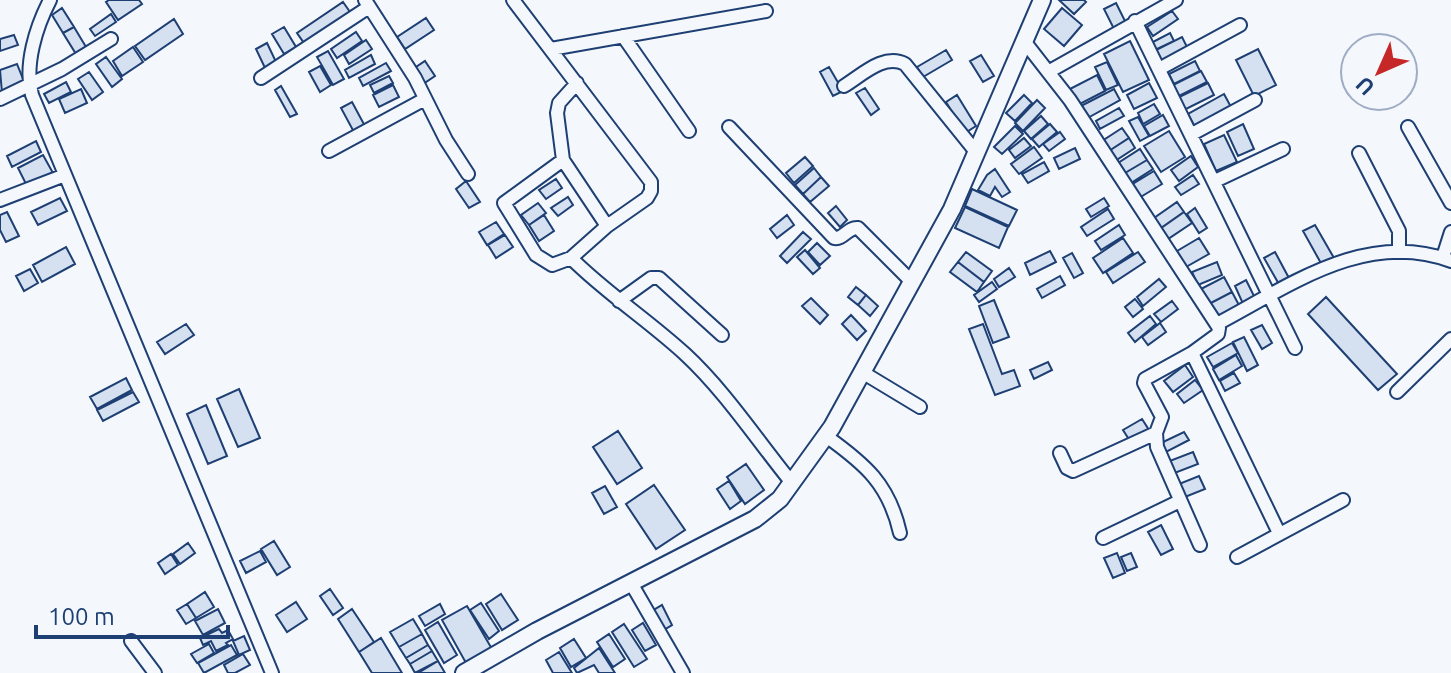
<svg xmlns="http://www.w3.org/2000/svg" width="1451" height="673" font-family="Ubuntu,sans-serif">
	<style>
		.building { fill: #d5e0f0; stroke: #1d3f73; stroke-width: 2 }
		.lines { fill: none; stroke-linecap: round; stroke-linejoin: round }
		.minor-casing { stroke: #1d3f73; stroke-width: 16 }
		.secondary-casing { stroke: #1d3f73; stroke-width: 20 }
		.minor { stroke: #f4f7fb; stroke-width: 12 }
		.secondary { stroke: #f4f7fb; stroke-width: 16 }
	</style>
	<rect width="100%" height="100%" fill="#f4f7fb"/>
	<path class="building" d="M 109,0 L 139,0 L 142,4 L 118,20 L 106,2 Z
		M 1059,0 L 1084,0 L 1086,2 L 1074,14 Z
		M 343,2 L 350,12 L 304,43 L 297,33 Z
		M 1116,3 L 1126,23 L 1114,29 L 1104,9 Z
		M 62,8 L 74,27 L 63,33 L 52,15 Z
		M 1062,8 L 1082,25 L 1064,46 L 1044,29 Z
		M 1172,11 L 1178,19 L 1153,36 L 1147,27 Z
		M 111,14 L 116,22 L 95,36 L 90,29 Z
		M 426,18 L 434,30 L 405,49 L 397,37 Z
		M 174,19 L 183,34 L 145,60 L 135,46 Z
		M 74,27 L 86,47 L 76,54 L 63,33 Z
		M 284,27 L 296,47 L 284,54 L 272,34 Z
		M 356,32 L 362,41 L 337,58 L 331,49 Z
		M 1170,33 L 1174,41 L 1155,50 L 1151,43 Z
		M 14,35 L 18,45 L 0,51 L 0,39 Z
		M 1182,37 L 1188,49 L 1160,63 L 1154,51 Z
		M 366,40 L 372,49 L 349,64 L 344,55 Z
		M 1130,41 L 1149,80 L 1123,92 L 1104,54 Z
		M 267,43 L 277,64 L 266,70 L 256,49 Z
		M 133,47 L 143,62 L 122,76 L 113,61 Z
		M 1258,49 L 1276,85 L 1254,96 L 1236,60 Z
		M 946,50 L 952,60 L 923,77 L 917,67 Z
		M 328,51 L 344,79 L 333,85 L 317,57 Z
		M 371,55 L 375,64 L 349,78 L 345,70 Z
		M 981,55 L 994,76 L 983,82 L 970,61 Z
		M 106,57 L 122,79 L 112,87 L 96,64 Z
		M 425,61 L 435,76 L 423,84 L 413,69 Z
		M 1195,61 L 1200,71 L 1174,84 L 1169,74 Z
		M 1107,62 L 1118,85 L 1106,90 L 1095,67 Z
		M 386,63 L 391,71 L 363,86 L 359,78 Z
		M 17,64 L 25,84 L 2,93 L 0,70 Z
		M 320,66 L 331,85 L 320,92 L 309,72 Z
		M 829,67 L 843,91 L 833,96 L 820,72 Z
		M 1201,71 L 1207,82 L 1177,97 L 1171,86 Z
		M 89,72 L 103,92 L 92,100 L 78,79 Z
		M 1097,75 L 1105,91 L 1076,106 L 1068,90 Z
		M 389,76 L 393,83 L 374,93 L 370,85 Z
		M 66,82 L 71,92 L 49,103 L 44,94 Z
		M 1149,83 L 1157,98 L 1134,109 L 1127,95 Z
		M 1208,83 L 1214,95 L 1182,111 L 1175,99 Z
		M 393,85 L 399,97 L 379,107 L 373,95 Z
		M 281,86 L 297,114 L 290,117 L 275,90 Z
		M 865,88 L 879,109 L 871,115 L 856,93 Z
		M 81,89 L 87,103 L 65,113 L 59,99 Z
		M 1114,89 L 1120,100 L 1084,120 L 1077,108 Z
		M 1224,94 L 1231,107 L 1195,127 L 1188,114 Z
		M 957,95 L 976,126 L 965,133 L 946,102 Z
		M 1024,95 L 1032,103 L 1015,121 L 1006,113 Z
		M 1037,100 L 1045,108 L 1023,131 L 1015,123 Z
		M 352,102 L 366,128 L 355,134 L 341,108 Z
		M 1154,104 L 1160,114 L 1143,124 L 1138,113 Z
		M 1119,108 L 1124,116 L 1100,129 L 1096,121 Z
		M 1163,115 L 1169,126 L 1150,136 L 1144,126 Z
		M 1041,116 L 1048,124 L 1031,139 L 1024,131 Z
		M 1138,117 L 1149,136 L 1140,141 L 1129,121 Z
		M 1050,124 L 1057,132 L 1039,147 L 1032,139 Z
		M 1243,124 L 1254,149 L 1238,156 L 1227,132 Z
		M 1015,126 L 1023,134 L 1002,154 L 994,147 Z
		M 1122,128 L 1129,138 L 1109,151 L 1102,141 Z
		M 1169,131 L 1185,157 L 1161,172 L 1144,146 Z
		M 1060,132 L 1065,139 L 1049,151 L 1043,144 Z
		M 1224,135 L 1237,162 L 1216,171 L 1204,144 Z
		M 1024,138 L 1031,146 L 1015,158 L 1009,150 Z
		M 1129,138 L 1135,148 L 1115,161 L 1109,151 Z
		M 36,141 L 41,152 L 12,167 L 7,156 Z
		M 1034,147 L 1042,158 L 1019,174 L 1011,164 Z
		M 1075,148 L 1080,159 L 1059,169 L 1054,158 Z
		M 1140,149 L 1147,160 L 1125,173 L 1118,163 Z
		M 43,155 L 53,173 L 27,186 L 18,168 Z
		M 1191,156 L 1198,167 L 1179,181 L 1171,170 Z
		M 805,157 L 813,166 L 794,183 L 786,173 Z
		M 1147,160 L 1153,169 L 1131,183 L 1125,173 Z
		M 1044,162 L 1049,171 L 1028,183 L 1022,174 Z
		M 814,168 L 821,177 L 803,194 L 795,185 Z
		M 995,169 L 1010,192 L 1002,197 L 995,187 L 990,196 L 978,190 L 987,175 Z
		M 1154,171 L 1162,184 L 1139,198 L 1131,185 Z
		M 1193,175 L 1199,184 L 1181,195 L 1175,187 Z
		M 821,177 L 829,186 L 810,202 L 803,194 Z
		M 556,179 L 562,188 L 546,199 L 539,190 Z
		M 466,181 L 480,202 L 469,208 L 456,189 Z
		M 972,189 L 1017,210 L 1009,226 L 965,206 Z
		M 568,197 L 573,205 L 558,216 L 551,208 Z
		M 60,198 L 67,211 L 38,225 L 31,212 Z
		M 1104,198 L 1109,206 L 1091,217 L 1086,209 Z
		M 1177,202 L 1184,212 L 1161,228 L 1154,218 Z
		M 538,203 L 546,213 L 529,225 L 521,215 Z
		M 836,206 L 847,220 L 840,227 L 828,213 Z
		M 965,207 L 1008,227 L 999,248 L 955,228 Z
		M 1195,208 L 1207,228 L 1199,233 L 1187,214 Z
		M 1108,209 L 1114,219 L 1087,236 L 1081,227 Z
		M 7,212 L 19,236 L 6,242 L 0,230 L 0,215 Z
		M 1184,212 L 1192,223 L 1168,239 L 1161,228 Z
		M 544,215 L 554,231 L 539,241 L 529,225 Z
		M 787,215 L 794,225 L 777,238 L 770,229 Z
		M 496,222 L 504,234 L 487,245 L 479,232 Z
		M 1119,225 L 1125,235 L 1101,250 L 1095,241 Z
		M 1315,225 L 1334,258 L 1322,265 L 1303,231 Z
		M 803,232 L 811,239 L 787,263 L 780,256 Z
		M 505,235 L 513,247 L 496,258 L 488,245 Z
		M 1123,238 L 1133,253 L 1103,273 L 1093,258 Z
		M 1199,238 L 1209,254 L 1186,267 L 1177,251 Z
		M 817,243 L 830,256 L 820,265 L 808,252 Z
		M 66,247 L 75,264 L 42,282 L 33,265 Z
		M 805,250 L 820,268 L 813,274 L 797,257 Z
		M 1050,251 L 1056,262 L 1030,275 L 1025,263 Z
		M 966,252 L 992,271 L 984,282 L 958,262 Z
		M 1138,252 L 1145,262 L 1113,283 L 1106,272 Z
		M 1275,252 L 1290,280 L 1280,286 L 1264,258 Z
		M 1072,253 L 1083,273 L 1074,278 L 1063,258 Z
		M 958,262 L 984,282 L 977,292 L 950,272 Z
		M 1217,262 L 1222,275 L 1198,285 L 1192,272 Z
		M 1009,268 L 1015,277 L 999,287 L 994,279 Z
		M 30,269 L 38,283 L 24,291 L 16,276 Z
		M 1060,276 L 1065,285 L 1042,298 L 1037,289 Z
		M 1224,277 L 1232,292 L 1207,305 L 1199,290 Z
		M 1159,279 L 1166,287 L 1143,306 L 1137,297 Z
		M 1246,280 L 1256,300 L 1244,306 L 1235,286 Z
		M 992,282 L 997,289 L 979,302 L 974,295 Z
		M 856,287 L 866,295 L 858,305 L 848,297 Z
		M 1232,292 L 1240,307 L 1215,320 L 1207,305 Z
		M 866,295 L 878,306 L 870,316 L 858,305 Z
		M 1326,297 L 1397,374 L 1378,390 L 1308,314 Z
		M 811,298 L 828,315 L 820,324 L 802,306 Z
		M 1135,299 L 1143,309 L 1133,317 L 1125,307 Z
		M 994,300 L 1009,337 L 993,343 L 979,306 Z
		M 1172,301 L 1178,309 L 1161,322 L 1154,314 Z
		M 851,315 L 866,331 L 857,340 L 842,324 Z
		M 1150,316 L 1156,324 L 1135,342 L 1128,333 Z
		M 1160,323 L 1166,332 L 1148,345 L 1142,337 Z
		M 186,324 L 194,335 L 165,354 L 157,342 Z
		M 983,324 L 1002,374 L 1014,370 L 1020,386 L 995,395 L 969,329 Z
		M 1262,325 L 1272,343 L 1262,349 L 1251,330 Z
		M 1244,337 L 1258,365 L 1247,371 L 1233,342 Z
		M 1232,343 L 1238,353 L 1213,367 L 1207,357 Z
		M 1236,355 L 1242,366 L 1219,380 L 1213,369 Z
		M 1048,362 L 1052,370 L 1034,379 L 1030,370 Z
		M 1185,365 L 1193,377 L 1173,392 L 1164,381 Z
		M 1234,373 L 1240,383 L 1225,391 L 1220,381 Z
		M 126,378 L 132,390 L 97,409 L 90,397 Z
		M 1195,380 L 1203,390 L 1184,403 L 1177,394 Z
		M 239,389 L 260,438 L 238,447 L 217,399 Z
		M 133,392 L 139,402 L 103,421 L 97,410 Z
		M 206,405 L 227,456 L 208,464 L 187,414 Z
		M 1142,419 L 1149,430 L 1130,441 L 1123,430 Z
		M 618,431 L 642,468 L 617,484 L 593,447 Z
		M 1184,432 L 1189,440 L 1166,452 L 1161,443 Z
		M 1193,452 L 1198,464 L 1172,474 L 1167,462 Z
		M 746,464 L 764,490 L 745,504 L 727,477 Z
		M 1199,476 L 1205,489 L 1185,497 L 1179,484 Z
		M 729,481 L 741,501 L 730,509 L 717,489 Z
		M 654,485 L 685,530 L 656,549 L 626,504 Z
		M 605,486 L 617,507 L 604,514 L 592,493 Z
		M 1161,525 L 1173,549 L 1161,555 L 1148,532 Z
		M 274,541 L 290,567 L 277,575 L 261,549 Z
		M 188,543 L 195,553 L 180,564 L 173,554 Z
		M 260,551 L 266,562 L 246,573 L 240,561 Z
		M 1117,553 L 1125,573 L 1113,578 L 1104,558 Z
		M 1131,553 L 1137,567 L 1127,571 L 1121,557 Z
		M 171,554 L 178,565 L 165,574 L 158,563 Z
		M 330,589 L 343,608 L 333,615 L 320,596 Z
		M 205,592 L 214,607 L 196,618 L 187,604 Z
		M 501,594 L 518,620 L 502,630 L 486,604 Z
		M 296,602 L 307,619 L 287,632 L 276,615 Z
		M 481,603 L 499,631 L 489,639 L 470,610 Z
		M 187,604 L 196,618 L 186,624 L 177,610 Z
		M 440,604 L 445,614 L 425,626 L 419,616 Z
		M 662,605 L 672,625 L 662,631 L 652,611 Z
		M 467,606 L 492,649 L 466,663 L 442,620 Z
		M 218,609 L 225,623 L 203,635 L 195,621 Z
		M 352,609 L 374,642 L 359,652 L 338,619 Z
		M 413,619 L 422,634 L 399,647 L 390,632 Z
		M 438,622 L 457,655 L 444,663 L 425,630 Z
		M 643,623 L 656,645 L 645,651 L 632,630 Z
		M 624,624 L 647,659 L 634,667 L 612,632 Z
		M 219,629 L 222,633 L 228,630 L 233,639 L 226,643 L 228,645 L 216,651 L 211,641 L 203,645 L 200,638 Z
		M 422,634 L 428,645 L 406,658 L 399,647 Z
		M 609,634 L 625,659 L 613,667 L 597,642 Z
		M 244,636 L 250,650 L 239,655 L 233,641 Z
		M 381,638 L 402,673 L 372,673 L 359,652 Z
		M 574,639 L 586,658 L 571,667 L 560,648 Z
		M 209,644 L 214,653 L 197,663 L 191,654 Z
		M 231,645 L 237,655 L 204,673 L 198,663 Z
		M 428,645 L 432,651 L 410,664 L 406,658 Z
		M 599,648 L 615,673 L 599,673 L 594,665 L 577,673 L 574,668 Z
		M 432,651 L 438,661 L 415,673 L 410,664 Z
		M 559,652 L 572,673 L 553,673 L 546,660 Z
		M 243,654 L 250,665 L 235,673 L 228,673 L 224,665 Z
		M 438,661 L 445,673 L 418,673 Z"/>
	<g class="lines">
		<defs>
			<path id="minor" d="M 50,0 C 36,27 24,65 32,95 L 272,673
				M 365,0 L 415,78 L 446,140 L 468,174
				M 513,0 L 651,182 L 651,191 L 647,198 L 607,226 L 571,258 L 552,265 L 536,255 L 504,203 L 563,160
				M 1135,21 L 1295,348
				M 623,36 L 689,131
				M 1024,41 L 1070,100 L 1219,328 L 1218,334 L 1192,353 L 1145,379 L 1144,383 L 1162,417 L 1156,433 L 1157,447 L 1200,545
				M 551,49 L 766,11
				M 1159,69 L 1240,25
				M 1048,72 L 1176,0
				M 261,78 L 369,7
				M 577,83 L 559,103 L 557,113 L 563,160 L 607,226
				M 844,86 C 862,75 884,53 905,64 L 976,152
				M 0,99 L 62,69 L 111,39
				M 729,127 L 834,238 C 843,240 848,227 858,228 L 912,282
				M 1408,127 L 1451,203
				M 1192,134 L 1255,100
				M 329,151 L 425,99
				M 1359,153 L 1399,231 L 1399,252
				M 1215,181 L 1283,149
				M 0,200 L 65,175
				M 1443,257 L 1451,232
				M 571,258 C 606,293 648,320 685,354 C 725,391 757,440 792,483
				M 619,301 L 651,278 L 659,278 L 722,335
				M 1217,324 C 1289,286 1366,229 1451,261
				M 1192,353 L 1279,533
				M 862,372 L 920,407
				M 1397,392 L 1451,339
				M 826,436 C 865,464 889,484 900,533
				M 1060,453 L 1067,468 L 1073,471 L 1156,433
				M 1103,538 L 1180,501
				M 1237,557 L 1343,500
				M 631,583 L 683,673
				M 131,641 L 155,673"/>
			<path id="secondary" d="M 464,673 L 537,631 L 755,519 L 780,499 L 832,427 L 952,209 L 1042,0"/>
		</defs>
		<use href="#minor" class="minor-casing"/>
		<use href="#secondary" class="secondary-casing"/>
		<use href="#minor" class="minor"/>
		<use href="#secondary" class="secondary"/>
	</g>
	<g transform="translate(1379 72) rotate(225)"><circle r="38" fill="#f4f7fb" stroke="#9eadc5" stroke-width="2"/>
	<path d="M0-6L14 30L0 20L-14 30Z" fill="#c62828"/>
	<text y="-12" font-size="22" font-weight="bold" text-anchor="middle" fill="#1d3f73">U</text>
	</g>
	<path d="M36 625v12h192v-12" fill="none" stroke="#1d3f73" stroke-width="4"/>
	<text x="48" y="625" font-size="24" fill="#1d3f73" stroke="#f4f7fb" stroke-width="6" paint-order="stroke">100 m</text>
</svg>
